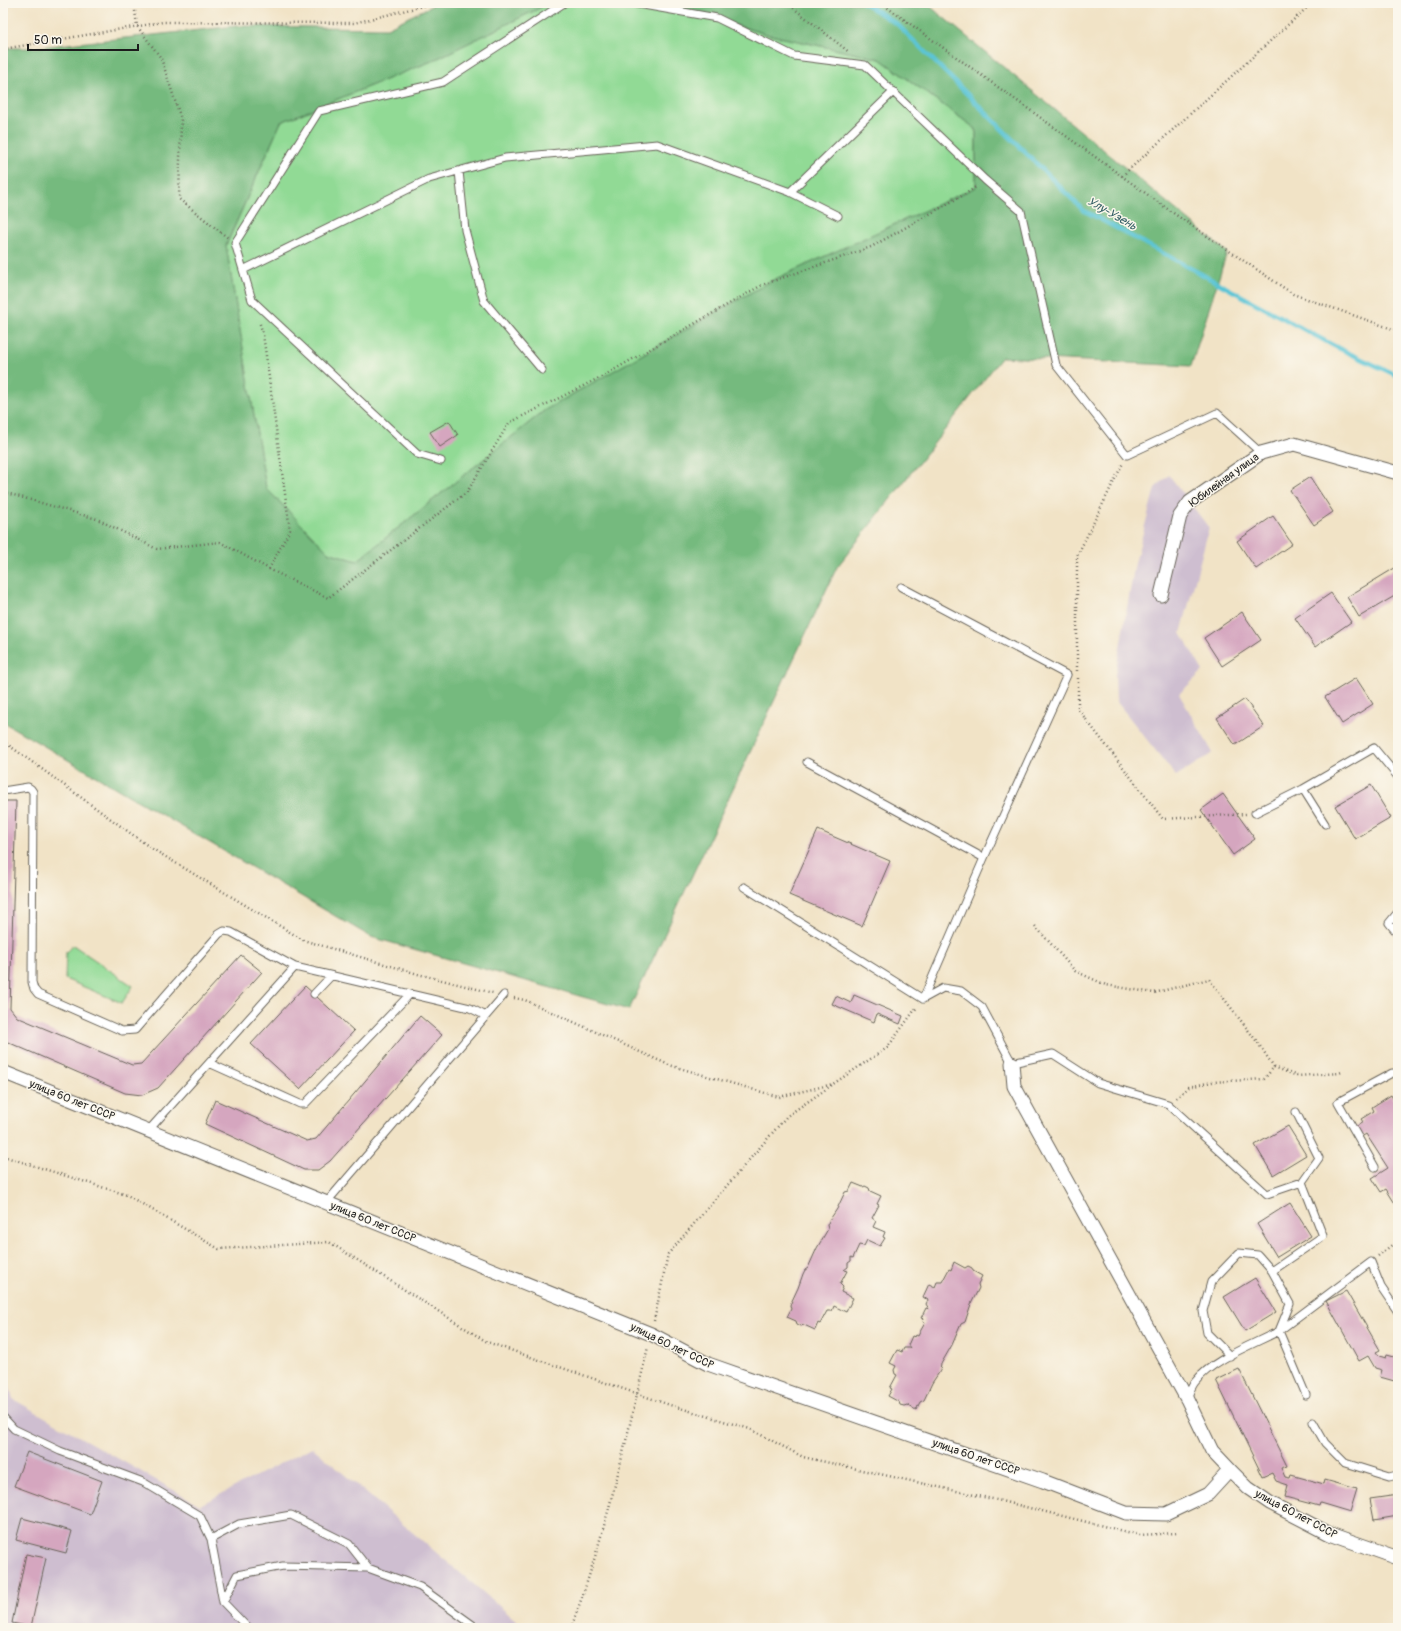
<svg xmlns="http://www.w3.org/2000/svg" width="1401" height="1631" font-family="Pangolin,sans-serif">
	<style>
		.industrial { fill: #cebed0 }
		.green { fill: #91da95; stroke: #567b58 }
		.forest { fill: #74ba7e; stroke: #486b4d }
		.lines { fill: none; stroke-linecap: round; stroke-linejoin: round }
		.stream { stroke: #5bc5d6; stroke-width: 4.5 }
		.building { fill: #d5a6bf }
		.lane-casing { stroke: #676258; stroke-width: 9 }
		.street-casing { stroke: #676258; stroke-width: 15 }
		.path { stroke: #676258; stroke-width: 2.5; stroke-dasharray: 1 3; stroke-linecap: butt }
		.lane { stroke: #fff; stroke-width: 7 }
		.street { stroke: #fff; stroke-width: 13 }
		.labels { text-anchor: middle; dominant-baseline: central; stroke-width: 3; stroke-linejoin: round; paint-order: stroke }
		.street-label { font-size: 11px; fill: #1c1c1c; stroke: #fbf7ec }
		.water-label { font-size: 12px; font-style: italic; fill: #356066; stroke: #fbf7ec }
	</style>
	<rect width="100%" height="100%" fill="#fbf7ec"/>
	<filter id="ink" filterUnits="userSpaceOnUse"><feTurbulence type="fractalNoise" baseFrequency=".025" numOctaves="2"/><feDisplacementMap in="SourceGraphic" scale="8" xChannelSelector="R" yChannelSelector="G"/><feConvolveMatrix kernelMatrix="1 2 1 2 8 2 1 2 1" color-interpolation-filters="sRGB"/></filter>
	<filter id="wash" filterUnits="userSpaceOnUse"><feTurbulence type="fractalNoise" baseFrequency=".012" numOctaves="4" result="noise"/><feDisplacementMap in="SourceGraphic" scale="16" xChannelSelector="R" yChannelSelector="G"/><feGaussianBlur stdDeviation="0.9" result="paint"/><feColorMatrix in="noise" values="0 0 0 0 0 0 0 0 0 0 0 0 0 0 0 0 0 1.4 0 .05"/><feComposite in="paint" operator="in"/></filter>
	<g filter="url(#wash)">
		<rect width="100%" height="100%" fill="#f1e3c6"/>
		<path class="industrial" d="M 1169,475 L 1209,528 L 1181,633 L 1203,671 L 1179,694 L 1213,753 L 1176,776 L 1116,701 L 1115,675 L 1135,563 L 1155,488 Z
			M 3,1363 L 13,1399 L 200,1505 L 312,1447 L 525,1628 L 3,1628 Z"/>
		<path class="green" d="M 550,3 L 662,3 L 766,34 L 880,59 L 976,129 L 976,187 L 771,281 L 545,410 L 357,561 L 328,552 L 266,488 L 226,246 L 281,122 L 432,61 Z
			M 73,945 L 133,986 L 122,1003 L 65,979 L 66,952 Z"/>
		<path class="forest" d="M 437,3 L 550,3 L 432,61 L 281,122 L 226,245 L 266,488 L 328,552 L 357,561 L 545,410 L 771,281 L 976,187 L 976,129 L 880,59 L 766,34 L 662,3 L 926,3 L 1227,252 L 1191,366 L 1002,357 L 837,567 L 629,1010 L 371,937 L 3,722 L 3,48 L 31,48 L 237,26 L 387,28 Z"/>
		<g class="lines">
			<path class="stream" d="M 864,3 L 897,24 L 1083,210 L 1338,348 L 1398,376"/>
		</g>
		<g id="blocks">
			<path class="building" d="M 449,421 L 458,435 L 440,447 L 430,432 Z
				M 1310,477 L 1333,512 L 1314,525 L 1290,490 Z
				M 1273,516 L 1292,544 L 1256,569 L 1237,541 Z
				M 1398,566 L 1398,594 L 1359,617 L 1347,597 Z
				M 1331,593 L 1351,622 L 1315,647 L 1295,618 Z
				M 1242,612 L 1261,640 L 1222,666 L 1204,638 Z
				M 1356,678 L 1373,704 L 1342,724 L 1325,697 Z
				M 1245,699 L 1264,726 L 1235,745 L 1217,718 Z
				M 1371,785 L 1391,818 L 1355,839 L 1335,806 Z
				M 1223,794 L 1255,839 L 1233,855 L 1201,810 Z
				M 3,801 L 16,801 L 10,1008 L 17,1017 L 132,1065 L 141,1064 L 241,955 L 262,972 L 158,1088 L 142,1095 L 125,1093 L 3,1040 Z
				M 818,830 L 890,861 L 862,926 L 789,895 Z
				M 305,986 L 354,1031 L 300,1089 L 251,1044 Z
				M 854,995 L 903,1016 L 900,1024 L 877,1014 L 874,1022 L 832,1004 L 836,996 L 851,1003 Z
				M 420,1016 L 442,1035 L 330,1161 L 318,1170 L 304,1170 L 205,1124 L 215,1100 L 307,1141 L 316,1139 Z
				M 1391,1095 L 1395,1102 L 1398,1100 L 1398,1142 L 1397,1143 L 1398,1145 L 1398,1204 L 1396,1205 L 1386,1189 L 1381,1192 L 1372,1178 L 1388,1168 L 1366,1134 L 1360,1138 L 1354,1128 L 1363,1122 L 1361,1119 L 1374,1111 L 1372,1107 Z
				M 1288,1126 L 1306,1155 L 1273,1175 L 1255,1145 Z
				M 853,1183 L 863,1187 L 865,1186 L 869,1188 L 870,1191 L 881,1196 L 877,1204 L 879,1205 L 872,1218 L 876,1221 L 873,1227 L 885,1232 L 883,1237 L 885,1238 L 880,1246 L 867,1240 L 864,1246 L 859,1245 L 853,1258 L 851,1257 L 851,1261 L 848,1263 L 848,1267 L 844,1270 L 847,1271 L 840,1284 L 843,1287 L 841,1292 L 853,1298 L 846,1312 L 834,1306 L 832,1311 L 827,1311 L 820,1324 L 818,1323 L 815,1330 L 804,1325 L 801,1326 L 797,1324 L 796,1321 L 787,1317 L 791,1309 L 790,1305 L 798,1288 L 803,1274 L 805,1270 L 808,1268 L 817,1248 L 828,1229 L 827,1225 L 829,1221 L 837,1209 L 845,1192 L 849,1191 Z
				M 1290,1203 L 1311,1236 L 1277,1257 L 1257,1224 Z
				M 954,1262 L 965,1268 L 968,1266 L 972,1268 L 973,1271 L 982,1276 L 978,1284 L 979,1288 L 971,1304 L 965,1322 L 961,1324 L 952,1345 L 941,1364 L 940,1371 L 932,1383 L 924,1400 L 920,1402 L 916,1410 L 907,1405 L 904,1406 L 900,1405 L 899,1402 L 888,1396 L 892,1389 L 890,1388 L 897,1375 L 895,1374 L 894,1370 L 896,1366 L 890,1363 L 897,1350 L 902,1352 L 904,1348 L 910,1348 L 908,1345 L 912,1336 L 915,1337 L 916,1335 L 918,1336 L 921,1330 L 925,1323 L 923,1322 L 924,1319 L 921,1318 L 926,1308 L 929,1309 L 926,1304 L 928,1300 L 923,1297 L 929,1284 L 935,1287 L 937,1282 L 942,1282 L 949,1269 L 951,1270 Z
				M 1255,1278 L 1276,1312 L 1245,1331 L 1224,1297 Z
				M 1346,1291 L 1380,1350 L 1376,1352 L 1379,1356 L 1386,1358 L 1387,1355 L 1398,1358 L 1398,1382 L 1380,1377 L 1382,1370 L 1375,1368 L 1368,1356 L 1359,1361 L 1326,1301 Z
				M 1239,1369 L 1287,1466 L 1281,1468 L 1285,1477 L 1290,1478 L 1291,1475 L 1324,1484 L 1325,1480 L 1357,1489 L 1350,1512 L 1320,1503 L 1319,1506 L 1285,1497 L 1288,1485 L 1276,1481 L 1272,1473 L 1263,1477 L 1216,1380 Z
				M 27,1452 L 102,1481 L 90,1514 L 14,1486 Z
				M 1398,1495 L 1398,1516 L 1374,1520 L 1370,1499 Z
				M 22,1518 L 72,1531 L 66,1553 L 16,1540 Z
				M 26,1554 L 46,1558 L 31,1627 L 12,1623 Z"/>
		</g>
	</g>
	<g filter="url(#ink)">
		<use href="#blocks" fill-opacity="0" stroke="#676258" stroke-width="1"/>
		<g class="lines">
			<defs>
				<path id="lane" d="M 632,3 L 717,18 L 794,56 L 865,65 L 985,180 L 1021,211 L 1056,365 L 1127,455 L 1217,413 L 1261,453
					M 459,171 L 465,230 L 484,301 L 542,370
					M 790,192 L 838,216
					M 243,270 L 429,179 L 505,158 L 657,144 L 790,192 L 893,92
					M 441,461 L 417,454 L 252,300 L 235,243 L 319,111 L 443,82 L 564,3
					M 901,587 L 1067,675 L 984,858 L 923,999
					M 807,762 L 984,858
					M 1303,789 L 1374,748 L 1398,777
					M 3,791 L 28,787 L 31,789 L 33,792 L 32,982 L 34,989 L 38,994 L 122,1031 L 135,1030 L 219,934 L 224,931 L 231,932 L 295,967
					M 1255,813 L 1303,789 L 1325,824
					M 744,887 L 923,999
					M 1398,912 L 1389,923 L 1398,934
					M 314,994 L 331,976
					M 923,999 L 943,988 L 961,991 L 982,1007 L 1012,1063 L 1053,1054 L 1098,1083 L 1168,1104 L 1267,1194 L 1302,1182
					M 209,1063 L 300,1104 L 305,1104 L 410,994
					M 148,1131 L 295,967 L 470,1008 L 486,1016
					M 1375,1167 L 1338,1102 L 1392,1073 L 1398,1074
					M 326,1203 L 504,995
					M 1230,1356 L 1207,1333 L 1203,1311 L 1211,1282 L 1239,1253 L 1258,1255 L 1272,1271
					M 1306,1395 L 1279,1331 L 1371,1262 L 1381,1287 L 1398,1312
					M 1187,1399 C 1189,1394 1191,1387 1195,1382 C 1213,1359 1252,1345 1279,1331 L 1290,1304 L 1272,1271 L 1323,1236 L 1302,1182 L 1319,1158 L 1296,1112
					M 3,1417 L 14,1429 L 60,1451 L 143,1482 L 200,1516 L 211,1539
					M 1313,1422 L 1325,1443 L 1345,1463 L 1390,1477 L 1398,1475
					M 223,1602 L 211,1539 L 239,1524 L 291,1515 L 349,1544 L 368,1568
					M 248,1628 L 223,1602 L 237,1575 L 283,1566 L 368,1568 L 420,1587 L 477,1628"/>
				<path id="street" d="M 1161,595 L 1180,516 L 1190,502 L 1261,453 L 1294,444 L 1398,473
					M 1012,1063 L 1014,1086 L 1187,1399 L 1212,1451 L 1230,1470
					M 3,1072 L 651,1334 L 708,1364 L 1043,1481 L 1126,1513 L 1166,1514 L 1208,1494 L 1230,1470 L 1248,1488 L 1270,1503 L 1330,1534 L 1398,1558"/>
			</defs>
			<use href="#lane" class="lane-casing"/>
			<use href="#street" class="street-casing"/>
			<path class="path" d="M 134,3 L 137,26 L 161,58 L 181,119 L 179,199 L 228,238
				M 787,3 L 849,52
				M 881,3 L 1176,215 L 1293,294 L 1398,331
				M 3,49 L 163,22 L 354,23 L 435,3
				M 1122,176 L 1312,3
				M 3,492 L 97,519 L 157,549 L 220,542 L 269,569 L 290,530 L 263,334 L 259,321
				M 269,569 L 328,598 L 467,492 L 509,423 L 605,375 L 762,285 L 871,247 L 967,193 L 977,186
				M 1077,671 L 1077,556 L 1123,463
				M 1078,678 L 1078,709 L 1163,819 L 1246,814
				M 3,741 L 151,848 L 303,940 L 418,974 L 493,993
				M 1035,926 L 1075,971 L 1106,985 L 1154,993 L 1209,979 L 1258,1043 L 1274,1067 L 1264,1079 L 1212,1082 L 1189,1087 L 1176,1098
				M 514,998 L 525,1000 L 669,1065 L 779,1097 L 833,1084 L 887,1048 L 917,1007
				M 1274,1067 L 1297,1076 L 1339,1073 L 1342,1072
				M 3,1156 L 127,1195 L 219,1249 L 329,1242 L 487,1342 L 670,1405 L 750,1429 L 803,1457 L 997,1500 L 1140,1535 L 1178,1533
				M 1378,1256 L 1398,1240
				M 654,1321 L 668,1254 L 787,1116 L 832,1085
				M 571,1628 C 605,1537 626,1441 648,1347"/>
			<use href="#lane" class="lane"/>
			<use href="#street" class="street"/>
		</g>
	</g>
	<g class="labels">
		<g class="street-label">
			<text transform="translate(1224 480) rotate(-36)">Юбилейная улица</text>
			<text transform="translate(72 1100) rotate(22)">улица 60 лет СССР</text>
			<text transform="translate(373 1222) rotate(22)">улица 60 лет СССР</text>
			<text transform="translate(672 1346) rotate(26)">улица 60 лет СССР</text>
			<text transform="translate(976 1457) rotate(19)">улица 60 лет СССР</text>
			<text transform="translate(1296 1514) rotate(28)">улица 60 лет СССР</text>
		</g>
		<g class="water-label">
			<text transform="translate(1112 214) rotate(30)">Улу-Узень</text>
		</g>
	</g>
	<rect width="1401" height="1631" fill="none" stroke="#fbf7ec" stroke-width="16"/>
	<path d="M28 44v6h110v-6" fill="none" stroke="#1c1c1c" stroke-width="2"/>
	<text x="34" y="44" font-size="12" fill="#1c1c1c" stroke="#fbf7ec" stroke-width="3" paint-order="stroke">50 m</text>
</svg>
